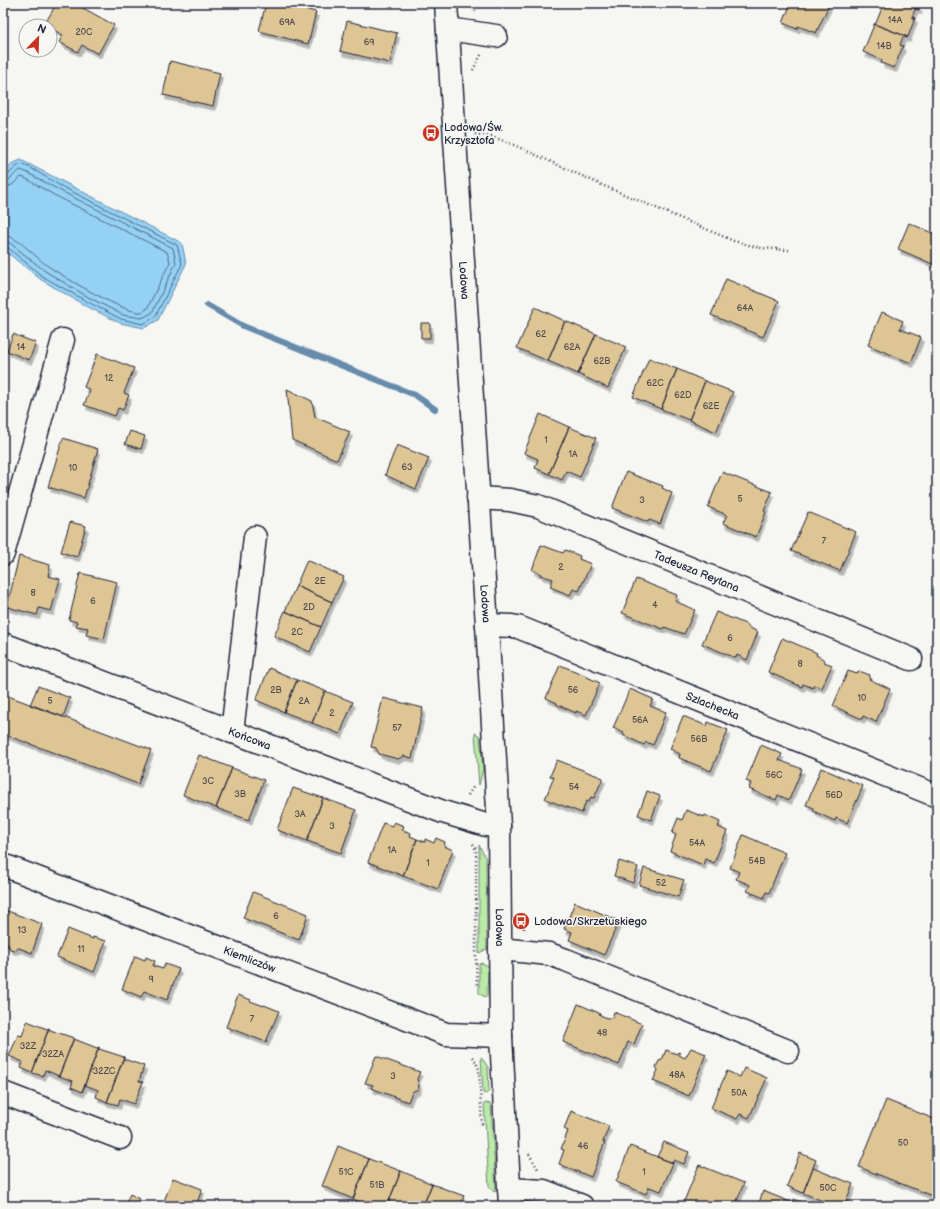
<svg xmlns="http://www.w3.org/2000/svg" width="940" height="1209" font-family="'Balsamiq Sans',sans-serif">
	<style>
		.green { fill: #bbe9a8; stroke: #6e8672 }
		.water { fill: #94d1f5; stroke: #668bab }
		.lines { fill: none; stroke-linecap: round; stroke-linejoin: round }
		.shore { stroke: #506885; stroke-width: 1 }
		.stream { stroke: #668bab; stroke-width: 6 }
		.building { fill: #ddc594; stroke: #22223b; filter: url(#shadow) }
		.minor-casing { stroke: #22223b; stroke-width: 25 }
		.path { stroke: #22223b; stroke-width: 2.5; stroke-dasharray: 1 3; stroke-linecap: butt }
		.minor { stroke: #f6f6f2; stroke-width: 22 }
		.labels { text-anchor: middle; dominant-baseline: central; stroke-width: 3; stroke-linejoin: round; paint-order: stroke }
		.number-label { font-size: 9px; fill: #514b51 }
		.poi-label { font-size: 11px; fill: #22223b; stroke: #f6f6f2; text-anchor: start }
		.street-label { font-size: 11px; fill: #22223b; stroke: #f6f6f2 }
	</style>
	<defs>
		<filter id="shadow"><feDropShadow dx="2.5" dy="4.5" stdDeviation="0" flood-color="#0004"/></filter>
	</defs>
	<rect width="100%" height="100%" fill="#f6f6f2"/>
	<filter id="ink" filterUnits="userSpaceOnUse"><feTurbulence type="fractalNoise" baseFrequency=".025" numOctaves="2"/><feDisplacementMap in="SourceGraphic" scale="8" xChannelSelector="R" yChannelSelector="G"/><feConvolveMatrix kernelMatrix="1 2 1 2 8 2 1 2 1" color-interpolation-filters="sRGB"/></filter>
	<g filter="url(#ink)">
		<path class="green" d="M 475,733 L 480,736 L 483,769 L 479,785 Z
			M 479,845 L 486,859 L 487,949 L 479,953 Z
			M 482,963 L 488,966 L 487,997 L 483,996 L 479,993 L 479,964 Z
			M 481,1057 L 488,1067 L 489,1091 L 486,1094 L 483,1093 Z
			M 486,1103 L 491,1104 L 496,1190 L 494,1192 L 489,1187 L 484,1104 Z"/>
		<path class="water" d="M 21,160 L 182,243 L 186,264 L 158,320 L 144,328 L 120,323 L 84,305 L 40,279 L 4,250 L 3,175 L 11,164 Z"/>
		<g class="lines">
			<path class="shore" d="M 3,177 C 9,176 13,168 21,164 L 31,168 L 59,185 L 177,245 L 182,264 L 155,317 L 143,324 L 121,319 L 86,301 L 42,276 L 7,247 L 3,246
				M 3,182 C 12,181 13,173 21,170 L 28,173 L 57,189 L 173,248 L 176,263 L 152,313 L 142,318 L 123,315 L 88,297 L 45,271 L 10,243 L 3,241
				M 3,188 L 12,185 L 21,177 L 25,178 L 54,195 L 167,252 L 170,262 L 147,309 C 146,309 143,312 142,312 C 127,315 62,276 48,266 C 36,258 18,236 3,235"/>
			<path class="stream" d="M 207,305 L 243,326 L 415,395 L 435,409"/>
		</g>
		<path class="building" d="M 57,3 L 66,3 L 70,5 L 71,3 L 74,3 L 114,25 L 98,54 L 82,45 L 78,52 L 59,42 L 63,35 L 50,28 L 50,26 L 44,25 Z
			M 266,3 L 281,3 L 316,12 L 308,44 L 259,31 Z
			M 791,3 L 823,3 L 829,5 L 816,33 L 798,26 L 797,29 L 783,23 Z
			M 884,3 L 903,3 L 919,10 L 915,9 L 912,17 L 915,18 L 908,37 L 874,24 L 876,23 Z
			M 903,3 L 917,3 L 916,7 L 920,8 L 919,10 Z
			M 347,21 L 397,33 L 390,63 L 340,51 Z
			M 874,24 L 908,37 L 907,38 L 903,37 L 900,45 L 903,46 L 894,68 L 881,63 L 882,60 L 863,52 L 874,25 Z
			M 170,61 L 220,73 L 213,106 L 163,95 Z
			M 937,77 L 937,86 L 934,85 Z
			M 909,223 L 937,235 L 937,266 L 898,249 Z
			M 726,279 L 779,301 L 763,337 L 711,315 Z
			M 535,307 L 565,321 L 548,361 L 517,348 Z
			M 882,312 L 903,321 L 900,329 L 921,337 L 911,363 L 868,345 Z
			M 565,321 L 596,334 L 578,374 L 548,361 Z
			M 421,323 L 430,323 L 430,338 L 421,338 Z
			M 13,334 L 36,343 L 29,360 L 7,351 Z
			M 596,334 L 626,347 L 608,388 L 578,374 Z
			M 97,354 L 134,368 L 124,393 L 129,395 L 123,410 L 118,408 L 115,416 L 84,405 L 90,390 L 84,387 Z
			M 649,358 L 677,369 L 661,409 L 633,397 Z
			M 677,369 L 705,381 L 689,420 L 661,409 Z
			M 705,381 L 733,392 L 716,432 L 689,420 Z
			M 287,389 L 312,401 L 315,417 L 350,432 L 337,460 L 292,440 Z
			M 540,414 L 569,427 L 549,474 L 535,468 L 538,459 L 524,453 Z
			M 569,427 L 596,438 L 580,477 L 566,471 L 562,480 L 549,474 Z
			M 130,431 L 145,436 L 141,449 L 125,444 Z
			M 63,438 L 98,449 L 84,498 L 48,487 Z
			M 397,445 L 429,458 L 416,489 L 385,475 Z
			M 626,472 L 663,486 L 662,488 L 672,493 L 660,524 L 649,520 L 648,522 L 612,508 Z
			M 722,472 L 772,492 L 764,511 L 766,512 L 756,537 L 723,523 L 727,515 L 708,507 Z
			M 808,512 L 856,532 L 840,571 L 791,551 Z
			M 70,522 L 86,526 L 77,557 L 61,552 Z
			M 541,545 L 563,553 L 565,550 L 580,556 L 579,559 L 591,564 L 579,591 L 573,589 L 570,595 L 550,587 L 553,579 L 540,575 L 541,574 L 532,570 Z
			M 19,556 L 50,565 L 48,576 L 60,579 L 51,611 L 39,608 L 37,615 L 7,607 Z
			M 307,560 L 344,577 L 332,602 L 296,586 Z
			M 80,573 L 117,582 L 104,639 L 86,635 L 88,628 L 76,626 L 77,622 L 69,620 Z
			M 636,579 L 677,595 L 675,601 L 695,610 L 684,634 L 664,627 L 663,629 L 622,613 Z
			M 296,586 L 332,602 L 321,627 L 285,611 Z
			M 285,611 L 321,627 L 310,652 L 274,636 Z
			M 716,612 L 748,625 L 748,627 L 758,632 L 747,660 L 737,655 L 736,658 L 702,644 Z
			M 782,638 L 817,653 L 816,655 L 825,660 L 824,662 L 832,665 L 822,688 L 814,685 L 813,688 L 803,684 L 802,687 L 768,672 Z
			M 560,665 L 587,676 L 587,677 L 600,683 L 586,715 L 576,711 L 576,713 L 556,704 L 557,703 L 546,698 Z
			M 269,668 L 297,680 L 284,712 L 256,700 Z
			M 848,671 L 857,674 L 859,671 L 870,675 L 869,679 L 890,689 L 876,722 L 863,716 L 862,719 L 833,706 Z
			M 297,680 L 325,691 L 312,723 L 284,712 Z
			M 38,686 L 70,698 L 63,717 L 30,705 Z
			M 630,689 L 653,699 L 650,706 L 666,712 L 653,745 L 646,742 L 644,745 L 623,735 L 624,733 L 613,728 Z
			M 325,691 L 353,702 L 340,734 L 312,723 Z
			M 3,694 L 151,750 L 138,784 L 3,734 Z
			M 383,698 L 423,708 L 412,758 L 404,756 L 398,759 L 379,754 L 376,748 L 371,747 Z
			M 683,716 L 707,726 L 708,722 L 728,730 L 711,771 L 679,758 L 680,754 L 670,749 Z
			M 761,745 L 782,754 L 779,760 L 802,769 L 789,800 L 778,795 L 776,800 L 749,789 L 751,783 L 746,781 Z
			M 199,755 L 232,768 L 216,808 L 183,795 Z
			M 557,760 L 603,778 L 594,798 L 591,797 L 589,802 L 586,801 L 582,813 L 545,799 L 554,777 L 550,776 Z
			M 232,768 L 264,780 L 249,820 L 216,808 Z
			M 821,768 L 863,786 L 847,823 L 836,818 L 835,821 L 813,811 L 814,808 L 806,805 Z
			M 293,788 L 323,798 L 307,841 L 277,830 Z
			M 647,791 L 660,796 L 651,820 L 638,815 Z
			M 323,798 L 356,810 L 341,853 L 307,841 Z
			M 686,810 L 704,817 L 705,815 L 720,822 L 718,827 L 727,831 L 714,863 L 705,859 L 703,865 L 670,851 L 676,835 L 672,833 L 678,818 L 682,820 Z
			M 394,822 L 404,826 L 402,830 L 411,833 L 410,836 L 417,839 L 403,876 L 368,862 L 383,823 L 392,826 Z
			M 743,835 L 785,853 L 769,893 L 766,892 L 764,898 L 747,891 L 750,885 L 736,879 L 739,872 L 730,868 Z
			M 436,838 L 445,842 L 444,846 L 453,850 L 438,889 L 403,876 L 417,839 L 425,842 L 425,839 L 434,843 Z
			M 619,861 L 638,867 L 633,883 L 614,876 Z
			M 644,868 L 684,880 L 678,897 L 639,885 Z
			M 253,892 L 308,914 L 299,940 L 243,918 Z
			M 575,902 L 619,921 L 604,955 L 569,940 L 572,932 L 564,929 Z
			M 5,910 L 42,924 L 32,953 L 19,948 L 14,950 L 10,949 L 8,944 L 3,942 L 3,932 L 5,927 L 3,927 L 3,916 Z
			M 68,929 L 93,939 L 93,937 L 106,941 L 94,972 L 57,957 Z
			M 135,956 L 145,960 L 146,957 L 155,961 L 153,966 L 163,969 L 165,964 L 179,969 L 167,1000 L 144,991 L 141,997 L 122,989 Z
			M 238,995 L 251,1000 L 250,1001 L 264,1006 L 264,1005 L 279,1011 L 266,1042 L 226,1027 Z
			M 578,1004 L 599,1013 L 600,1015 L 607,1018 L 612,1018 L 614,1012 L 642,1024 L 634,1044 L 628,1042 L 619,1065 L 563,1042 Z
			M 27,1021 L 47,1029 L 49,1028 L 32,1073 L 21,1068 L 23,1062 L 9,1056 L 18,1035 L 22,1036 Z
			M 49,1028 L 50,1029 L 50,1030 L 74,1038 L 59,1076 L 45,1070 L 43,1076 L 32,1073 Z
			M 74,1038 L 74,1039 L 97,1048 L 99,1047 L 82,1092 L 71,1087 L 73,1081 L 59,1076 Z
			M 99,1047 L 99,1049 L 124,1057 L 107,1102 L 96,1097 L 98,1090 L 85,1085 L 82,1092 Z
			M 691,1048 L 706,1054 L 689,1096 L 653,1081 L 658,1070 L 656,1067 L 659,1061 L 662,1060 L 666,1050 L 677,1054 L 678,1052 L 680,1053 L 679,1055 L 685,1058 Z
			M 376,1056 L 420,1072 L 417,1079 L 419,1085 L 418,1089 L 412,1092 L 408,1102 L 371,1088 L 373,1085 L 365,1083 Z
			M 124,1057 L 124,1059 L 144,1066 L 139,1081 L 143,1082 L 134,1104 L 120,1099 L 118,1105 L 107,1102 Z
			M 744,1068 L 767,1078 L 749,1118 L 740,1114 L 737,1119 L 711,1108 L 727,1071 L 740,1077 Z
			M 886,1100 L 937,1120 L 937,1198 L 859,1167 Z
			M 571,1111 L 609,1126 L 603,1142 L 605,1142 L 591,1177 L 559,1164 L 564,1150 L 561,1149 L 568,1131 L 564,1129 Z
			M 664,1142 L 689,1152 L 684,1164 L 674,1160 L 673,1163 L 657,1157 Z
			M 338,1146 L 369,1159 L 353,1199 L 322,1186 Z
			M 630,1146 L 673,1163 L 661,1191 L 649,1187 L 646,1194 L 616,1182 Z
			M 800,1153 L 816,1160 L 803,1193 L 787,1186 Z
			M 369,1159 L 401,1171 L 387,1206 L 371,1206 L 353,1199 Z
			M 699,1165 L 744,1183 L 735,1206 L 682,1206 Z
			M 813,1168 L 853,1184 L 844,1206 L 835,1206 L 803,1193 Z
			M 401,1171 L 432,1184 L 423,1206 L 387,1206 Z
			M 173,1178 L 202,1189 L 196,1206 L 162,1206 Z
			M 432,1184 L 464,1196 L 460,1206 L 423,1206 Z
			M 763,1191 L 793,1203 L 794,1199 L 810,1206 L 758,1206 Z
			M 130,1194 L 139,1199 L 135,1206 L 124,1206 Z"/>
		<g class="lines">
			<defs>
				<g id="minor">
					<path id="s1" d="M 446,3 L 487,625 L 499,826 L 501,1036 L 510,1206"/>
					<path d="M 448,29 L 496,36"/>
					<path id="s2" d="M 478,498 L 510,500 L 538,506 L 911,659"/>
					<path d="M 3,554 L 63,340"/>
					<path id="s3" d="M 487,625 L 512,626 L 518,627 L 937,796"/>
					<path id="s4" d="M 3,644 L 443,812 L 486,825 L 499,826"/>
					<path d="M 232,732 L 255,537"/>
					<path id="s5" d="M 3,865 L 446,1034 L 501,1036"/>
					<path d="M 500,949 L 549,954 L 566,960 L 788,1051"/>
					<path d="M 3,1093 L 120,1138"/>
					<path d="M 509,1189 L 544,1191 L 582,1206"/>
				</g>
			</defs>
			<use href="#minor" class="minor-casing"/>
			<path class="path" d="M 471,3 L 475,11
				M 473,70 L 481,55
				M 475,134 L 491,136 L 514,145 L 602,185 L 734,241 L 760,248 L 789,250
				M 468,795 L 474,786
				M 473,844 L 476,850 L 476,957 L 477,987
				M 524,916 L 524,931
				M 473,1057 L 474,1058 L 479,1069 L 482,1126
				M 529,1154 L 538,1169"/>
			<use href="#minor" class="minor"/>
		</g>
	</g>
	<defs>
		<symbol id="bus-disc" viewBox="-11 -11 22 22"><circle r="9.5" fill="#c8321e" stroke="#f6f6f2"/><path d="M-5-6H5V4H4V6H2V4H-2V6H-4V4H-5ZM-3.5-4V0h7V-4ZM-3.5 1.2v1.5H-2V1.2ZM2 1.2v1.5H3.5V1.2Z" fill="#fff"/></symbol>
	</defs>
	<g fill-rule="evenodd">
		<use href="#bus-disc" x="421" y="123" width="20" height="20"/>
		<use href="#bus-disc" x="511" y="911" width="20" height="20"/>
	</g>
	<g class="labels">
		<g class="number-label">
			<text x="895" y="20">14A</text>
			<text x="287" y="22">69A</text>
			<text x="84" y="32">20C</text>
			<text x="369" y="42">69</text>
			<text x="884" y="46">14B</text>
			<text x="745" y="308">64A</text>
			<text x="541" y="334">62</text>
			<text x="21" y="347">14</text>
			<text x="572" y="347">62A</text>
			<text x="602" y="361">62B</text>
			<text x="109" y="378">12</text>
			<text x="655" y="383">62C</text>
			<text x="683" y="395">62D</text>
			<text x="711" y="406">62E</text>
			<text x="546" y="440">1</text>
			<text x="573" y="454">1A</text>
			<text x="407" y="467">63</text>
			<text x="73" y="468">10</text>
			<text x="740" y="499">5</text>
			<text x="642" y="500">3</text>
			<text x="824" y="541">7</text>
			<text x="561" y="567">2</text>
			<text x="320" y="581">2E</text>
			<text x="33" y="593">8</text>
			<text x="93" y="601">6</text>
			<text x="655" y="605">4</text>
			<text x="309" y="607">2D</text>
			<text x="297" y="632">2C</text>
			<text x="730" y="638">6</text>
			<text x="800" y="664">8</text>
			<text x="276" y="690">2B</text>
			<text x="573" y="690">56</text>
			<text x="862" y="698">10</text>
			<text x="50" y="701">5</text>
			<text x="304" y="701">2A</text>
			<text x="332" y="713">2</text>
			<text x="640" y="720">56A</text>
			<text x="397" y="728">57</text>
			<text x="699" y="739">56B</text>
			<text x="774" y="775">56C</text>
			<text x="208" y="781">3C</text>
			<text x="574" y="787">54</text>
			<text x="240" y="794">3B</text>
			<text x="834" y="795">56D</text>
			<text x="300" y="814">3A</text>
			<text x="332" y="826">3</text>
			<text x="697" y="843">54A</text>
			<text x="392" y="850">1A</text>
			<text x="757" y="861">54B</text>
			<text x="428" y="863">1</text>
			<text x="661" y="883">52</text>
			<text x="276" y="916">6</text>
			<text x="22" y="930">13</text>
			<text x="81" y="949">11</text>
			<text x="151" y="979">9</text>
			<text x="252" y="1019">7</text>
			<text x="602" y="1033">48</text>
			<text x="28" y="1046">32Z</text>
			<text x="53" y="1054">32ZA</text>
			<text x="104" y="1071">32ZC</text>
			<text x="677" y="1075">48A</text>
			<text x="393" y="1076">3</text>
			<text x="739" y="1093">50A</text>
			<text x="903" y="1143">50</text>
			<text x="583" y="1146">46</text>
			<text x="346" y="1172">51C</text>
			<text x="644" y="1172">1</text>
			<text x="377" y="1185">51B</text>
			<text x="828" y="1188">50C</text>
		</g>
		<g class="poi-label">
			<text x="444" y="127">Lodowa/Św.<tspan x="444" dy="13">Krzysztofa</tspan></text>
			<text x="534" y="921">Lodowa/Skrzetuskiego</text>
		</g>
		<g class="street-label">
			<text stroke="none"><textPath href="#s1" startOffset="278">Lodowa</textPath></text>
			<text stroke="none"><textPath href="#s2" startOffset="232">Tadeusza Reytana</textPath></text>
			<text stroke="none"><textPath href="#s1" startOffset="602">Lodowa</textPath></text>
			<text stroke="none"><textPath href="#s3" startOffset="241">Szlachecka</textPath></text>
			<text stroke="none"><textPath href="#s4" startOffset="264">Końcowa</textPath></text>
			<text stroke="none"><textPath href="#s1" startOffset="926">Lodowa</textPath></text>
			<text stroke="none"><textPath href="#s5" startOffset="264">Kiemliczów</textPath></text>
		</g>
	</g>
	<rect width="940" height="1209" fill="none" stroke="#f6f6f2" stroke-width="16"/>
	<rect x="8" y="8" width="924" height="1193" fill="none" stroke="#22223b" stroke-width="1.5" filter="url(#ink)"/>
	<g transform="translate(38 38) rotate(23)"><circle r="19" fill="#f6f6f2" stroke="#a1a1a9"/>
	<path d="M0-3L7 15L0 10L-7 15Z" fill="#c8321e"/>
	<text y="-6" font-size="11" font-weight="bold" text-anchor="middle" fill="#22223b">N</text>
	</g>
</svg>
